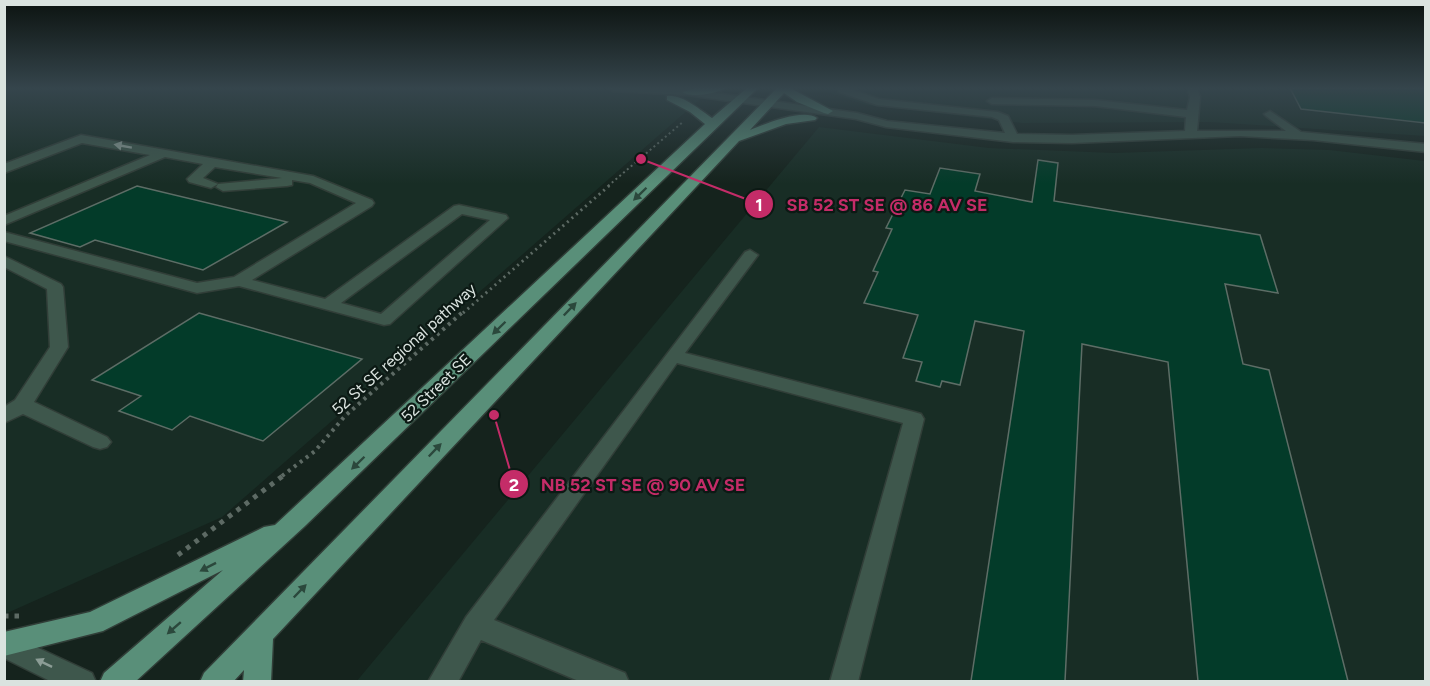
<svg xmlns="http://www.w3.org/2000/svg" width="1430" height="686" font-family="Figtree,sans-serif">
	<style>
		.built { fill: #182d25 }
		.building { fill: #033b29; stroke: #5d6d66; stroke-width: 1.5 }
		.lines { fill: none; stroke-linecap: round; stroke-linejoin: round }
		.minor-casing { stroke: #313e38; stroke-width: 3 }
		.major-casing { stroke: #313e38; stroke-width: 3 }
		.path-far3 { stroke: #5d6a64; stroke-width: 2; stroke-dasharray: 2 3; stroke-linecap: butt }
		.path-far2 { stroke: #5d6a64; stroke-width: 3; stroke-dasharray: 2 4; stroke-linecap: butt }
		.path-far1 { stroke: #5d6a64; stroke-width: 4; stroke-dasharray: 3 4.5; stroke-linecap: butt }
		.path { stroke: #5d6a64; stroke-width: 5; stroke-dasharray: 4.5 6; stroke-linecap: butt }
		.minor { fill: #3e574c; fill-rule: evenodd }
		.major { fill: #598f79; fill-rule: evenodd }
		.oneway { fill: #8c9d96 }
		.oneway2 { fill: #2b483c }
		.labels { text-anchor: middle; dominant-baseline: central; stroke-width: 4.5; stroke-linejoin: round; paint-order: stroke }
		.street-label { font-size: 16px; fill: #dae3df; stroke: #0c1914 }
		.leader { fill: none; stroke: #c42c68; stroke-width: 2 }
		.callout-dot { fill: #c42c68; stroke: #0c1914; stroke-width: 2 }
		.mark-label { font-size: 18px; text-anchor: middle; font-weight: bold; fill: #fff }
		.callout-label { font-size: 18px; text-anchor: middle; font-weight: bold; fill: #c42c68; stroke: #0c1914; stroke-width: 4.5; stroke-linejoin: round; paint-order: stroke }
	</style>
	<rect width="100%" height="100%" fill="#15231d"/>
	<path class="built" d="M 4,88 L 713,88 L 222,517 L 5,614 Z
		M 825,88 L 1425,88 L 1425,136 L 1209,122 L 1022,123 L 866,105 L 822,90 Z
		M 819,127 L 989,148 L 1114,153 L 1261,148 L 1329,150 L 1425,161 L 1425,681 L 356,682 Z"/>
	<path class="building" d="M 1290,88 L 1425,88 L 1425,123 L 1301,109 Z
		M 1038,160 L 1058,163 L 1054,201 L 1260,235 L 1278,293 L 1225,284 L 1243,364 L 1269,370 L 1348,681 L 1198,681 L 1168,362 L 1082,344 L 1065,681 L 971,681 L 1024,331 L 975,321 L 960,385 L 942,381 L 940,387 L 916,381 L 922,362 L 903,358 L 918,315 L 864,303 L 878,272 L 873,271 L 892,229 L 886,228 L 905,190 L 930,194 L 940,168 L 980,174 L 975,191 L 1032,202 Z
		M 137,186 L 287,222 L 203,270 L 95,240 L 80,247 L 30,233 Z
		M 199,313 L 362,359 L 263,441 L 190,416 L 172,430 L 119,411 L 141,396 L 92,380 Z"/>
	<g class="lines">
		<defs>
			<path id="minor" d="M 608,88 L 687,89 L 857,113 L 887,121 L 1005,133 L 999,120 L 992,117 L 877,105 L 839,92 L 836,88 L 847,88 L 879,99 L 998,112 L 1008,116 L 1017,134 L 1072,135 L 1185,131 L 1186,117 L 1095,106 L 992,104 L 987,101 L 992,98 L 1095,100 L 1187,110 L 1190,97 L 1187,88 L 1197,88 L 1200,97 L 1197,131 L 1286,131 L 1266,116 L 1264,114 L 1270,111 L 1301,132 L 1426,144 L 1426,152 L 1313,140 L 1240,136 L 1072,143 L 1013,142 L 886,127 L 856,119 L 687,95 L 613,91 Z
				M 81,135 L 313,176 L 372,200 L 374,203 L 372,206 L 252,280 L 325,299 L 454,206 L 459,205 L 506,215 L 508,218 L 390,324 L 384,325 L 239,286 L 197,293 L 4,241 L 4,232 L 197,283 L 234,277 L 356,203 L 310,183 L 292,180 L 292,185 L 287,186 L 223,191 L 216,187 L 218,184 L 282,178 L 215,167 L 203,178 L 218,184 L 211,188 L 189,182 L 187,179 L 203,164 L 165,157 L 4,225 L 4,216 L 150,155 L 82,143 L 4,173 L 4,164 ZM 462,214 L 490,220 L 381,314 L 341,303 Z
				M 750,250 L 758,255 L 685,353 L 914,412 L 921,414 L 924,419 L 858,682 L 830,682 L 903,423 L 677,363 L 494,620 L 625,673 L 629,682 L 581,682 L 481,640 L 458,682 L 428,682 L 466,617 L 745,252 Z
				M 4,256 L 61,284 L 63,287 L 68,347 L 34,402 L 107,437 L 111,442 L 107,447 L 100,449 L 93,447 L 23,414 L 4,423 L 4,407 L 15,400 L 50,347 L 47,289 L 4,267 Z
				M 4,632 L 92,673 L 96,682 L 52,682 L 4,658 Z"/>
			<path id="major" d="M 725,88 C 717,94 690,98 682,92 L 696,88 Z
				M 747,88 L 758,88 L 305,526 L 135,682 L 100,682 L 104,673 L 223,570 L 103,631 L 4,656 L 4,632 L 90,612 L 264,527 L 275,525 L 705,124 L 690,112 L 667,100 L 667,96 C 682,94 700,110 712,118 Z
				M 777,88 L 790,88 L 833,111 L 828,114 L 824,113 L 797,102 L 784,93 L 750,130 C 765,124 803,108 817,118 L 815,120 L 786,124 L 739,141 L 273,639 L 271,682 L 243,682 L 244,670 L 233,682 L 200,682 L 204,673 Z"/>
		</defs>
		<use href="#minor" class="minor-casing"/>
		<use href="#major" class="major-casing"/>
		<path class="path-far3" d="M 608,186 L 684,121"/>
		<path class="path-far2" d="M 463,313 L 610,185"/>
		<path class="path-far1" d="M 282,476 L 315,451 L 345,416 L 464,311"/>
		<path class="path" d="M 178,555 L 284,475
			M 4,616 L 19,616"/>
		<use href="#minor" class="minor"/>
		<use href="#major" class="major"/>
	</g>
	<defs><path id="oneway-solid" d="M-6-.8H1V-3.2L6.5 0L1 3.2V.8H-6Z" transform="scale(1.5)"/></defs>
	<g class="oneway">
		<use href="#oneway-solid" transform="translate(123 146) rotate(-170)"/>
		<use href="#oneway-solid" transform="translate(44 663) rotate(-154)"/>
	</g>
	<g class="oneway2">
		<use href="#oneway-solid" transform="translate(640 194) rotate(136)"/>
		<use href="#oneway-solid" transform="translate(570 309) rotate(-46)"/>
		<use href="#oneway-solid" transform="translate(499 328) rotate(136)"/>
		<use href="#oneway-solid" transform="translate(435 450) rotate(-46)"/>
		<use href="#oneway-solid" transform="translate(358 463) rotate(136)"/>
		<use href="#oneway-solid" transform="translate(208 567) rotate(153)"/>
		<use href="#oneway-solid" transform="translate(300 591) rotate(-46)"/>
		<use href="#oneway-solid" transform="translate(174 628) rotate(139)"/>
	</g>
	<linearGradient id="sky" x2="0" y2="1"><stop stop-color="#0c1310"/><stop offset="0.48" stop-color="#35454c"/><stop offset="1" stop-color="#35454c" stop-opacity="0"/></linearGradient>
	<rect width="1430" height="184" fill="url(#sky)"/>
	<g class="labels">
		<g class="street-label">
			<text transform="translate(404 349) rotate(-42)">52 St SE regional pathway</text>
			<text transform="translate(436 388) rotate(-44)">52 Street SE</text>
		</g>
	</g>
	<path class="leader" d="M641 159L759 204M494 415L514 484"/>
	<g class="callout-dot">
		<circle cx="641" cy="159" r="6"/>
		<circle cx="494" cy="415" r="6"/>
		<circle cx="759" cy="204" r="15"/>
		<circle cx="514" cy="484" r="15"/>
	</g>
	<g class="mark-label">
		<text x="759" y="211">1</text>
		<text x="514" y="491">2</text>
	</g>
	<g class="callout-label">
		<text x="887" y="211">SB 52 ST SE @ 86 AV SE</text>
		<text x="643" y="491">NB 52 ST SE @ 90 AV SE</text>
	</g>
	<rect width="1430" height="686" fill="none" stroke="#dae3df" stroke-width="12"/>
</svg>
